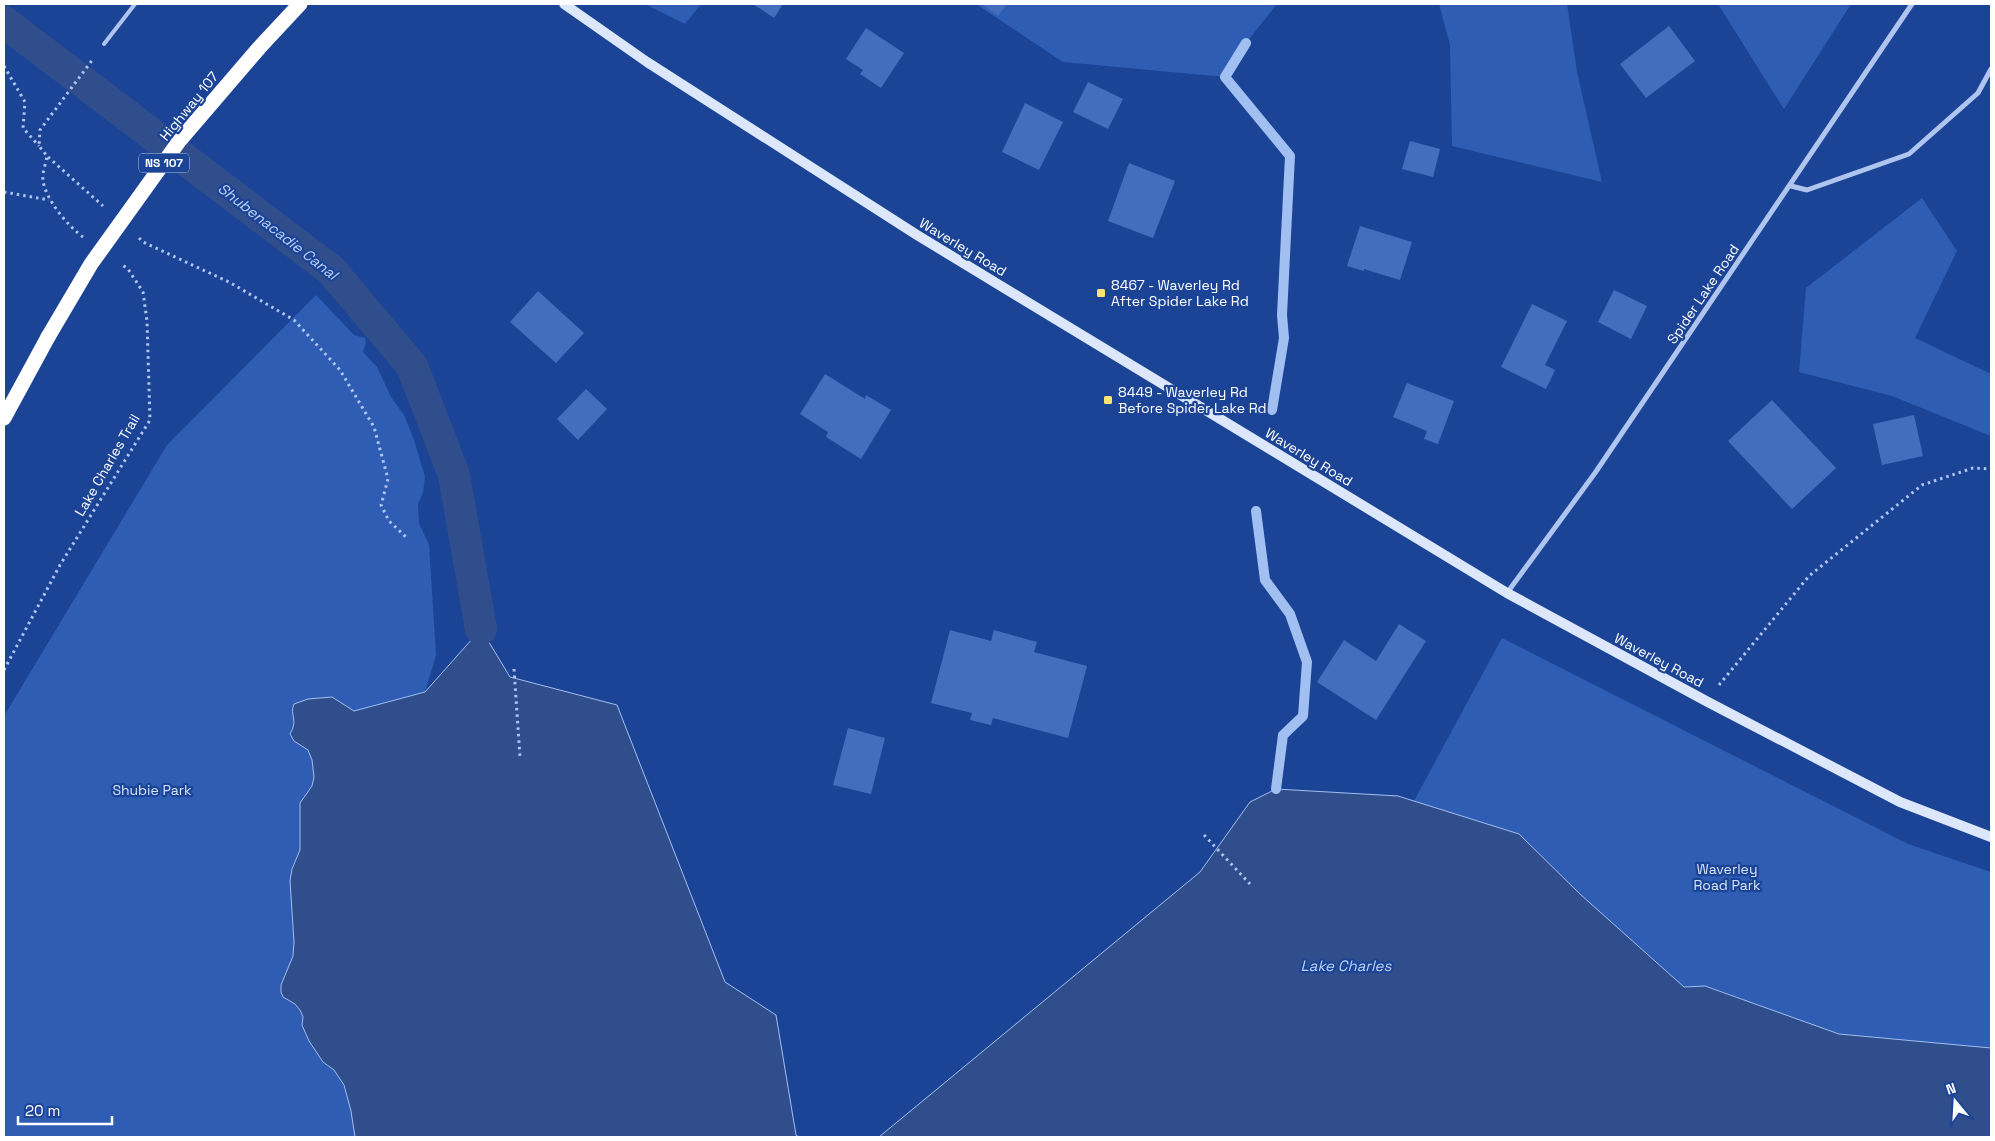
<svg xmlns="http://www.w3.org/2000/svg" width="1995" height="1141" font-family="'Space Grotesk',sans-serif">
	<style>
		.green { fill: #2f5db4 }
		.water { fill: #314e8c; stroke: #a2bff2 }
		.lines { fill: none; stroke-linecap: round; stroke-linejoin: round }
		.stream { stroke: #a2bff2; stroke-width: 10 }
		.canal { stroke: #314e8c; stroke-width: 32 }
		.building { fill: #446dbe }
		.path { stroke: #afc5f0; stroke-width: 3; stroke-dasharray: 2.5 4; stroke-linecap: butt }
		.lane { stroke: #afc5f0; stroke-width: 4 }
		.street { stroke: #afc5f0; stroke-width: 5 }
		.secondary { stroke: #dde7fb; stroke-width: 10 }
		.highway { stroke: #fff; stroke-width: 15 }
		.highway-bridge { stroke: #fff; stroke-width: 15 }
		.poi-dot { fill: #ffe56e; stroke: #1b4497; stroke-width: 2 }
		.labels { text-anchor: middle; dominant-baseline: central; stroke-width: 4.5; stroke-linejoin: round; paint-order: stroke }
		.shield { fill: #1b4497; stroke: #bbc7e0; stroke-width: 1 }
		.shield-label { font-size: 12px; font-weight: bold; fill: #fff }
		.street-label { font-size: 14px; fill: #fff; stroke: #1b4497 }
		.poi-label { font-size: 14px; fill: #fff; stroke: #1b4497; text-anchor: start }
		.park-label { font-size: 14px; fill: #d6e3fb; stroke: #1b4497 }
		.water-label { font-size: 15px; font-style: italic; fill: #bcd0f6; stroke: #1b4497 }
	</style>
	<rect width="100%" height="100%" fill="#1b4497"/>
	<path class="green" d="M 645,4 L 701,4 L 685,24 Z
		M 976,4 L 1277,4 L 1230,63 L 1225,77 L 1063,62 Z
		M 1439,4 L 1567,4 L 1577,72 L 1602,182 L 1452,146 L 1450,45 Z
		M 1718,4 L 1851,4 L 1784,109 Z
		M 1922,198 L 1957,251 L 1915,338 L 1991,374 L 1991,436 L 1892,396 L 1799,372 L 1806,288 Z
		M 316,295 L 354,335 L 365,338 L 366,342 L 363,352 L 377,367 L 391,397 L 404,415 L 414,440 L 425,477 L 423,493 L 418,504 L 419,523 L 429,545 L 436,655 L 425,692 L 354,711 L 332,697 L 292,708 C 295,721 293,728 294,741 L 308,750 L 312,760 L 314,777 L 312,786 L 300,803 L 300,850 L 292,869 L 290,881 L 294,942 L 293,956 L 281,985 L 286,999 L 295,1004 L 300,1010 L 303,1017 L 302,1025 L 309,1041 L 323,1062 L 334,1070 L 344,1085 L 351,1111 L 355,1137 L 4,1137 L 4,716 L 167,445 Z
		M 1502,638 L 1908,844 L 1991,872 L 1991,1048 L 1839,1034 L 1706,986 L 1684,987 L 1581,895 L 1519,834 L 1414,801 Z"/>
	<path class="water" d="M 481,629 L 510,677 L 617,705 L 725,982 L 776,1015 L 796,1135 L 799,1137 L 355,1137 L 351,1111 L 344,1085 L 334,1070 L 323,1062 L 309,1041 L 302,1025 L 303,1017 L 300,1010 L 295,1004 L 283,997 L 281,992 L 281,985 L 293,956 L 294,942 L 290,881 L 292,869 L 300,850 L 300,803 L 312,786 L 314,777 L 312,760 L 308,750 L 294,741 L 290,734 C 299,719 289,716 294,704 L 308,699 L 332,697 L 354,711 L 425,692 Z
		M 1276,789 L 1398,796 L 1519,834 L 1581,895 L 1684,987 L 1705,986 L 1839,1034 L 1991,1048 L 1991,1137 L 879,1137 L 1200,872 L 1250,802 Z"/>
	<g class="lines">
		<path class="stream" d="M 1246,43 L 1225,77 L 1290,156 L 1282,315 L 1284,338 L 1272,410
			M 1256,511 L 1265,580 L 1290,614 L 1307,662 L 1303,716 L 1283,735 L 1276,789"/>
		<path class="canal" d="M 4,22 L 331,270 L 412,366 L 454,475 L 481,629"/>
	</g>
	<path class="building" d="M 753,4 L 783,4 L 774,18 Z
		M 981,4 L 1007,4 L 998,16 Z
		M 1669,26 L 1695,61 L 1646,98 L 1620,64 Z
		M 866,28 L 904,53 L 881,88 L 860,74 L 863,70 L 846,59 Z
		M 1088,82 L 1123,99 L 1108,129 L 1073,112 Z
		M 1025,103 L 1063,122 L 1039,170 L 1002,152 Z
		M 1410,141 L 1440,149 L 1433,177 L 1402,169 Z
		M 1129,163 L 1175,181 L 1153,238 L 1108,221 Z
		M 1360,226 L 1412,242 L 1400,280 L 1364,269 L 1364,271 L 1347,266 Z
		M 1614,290 L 1647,306 L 1631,339 L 1598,322 Z
		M 538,291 L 584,333 L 556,363 L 510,322 Z
		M 1532,304 L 1567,321 L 1545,365 L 1555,370 L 1546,389 L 1501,367 Z
		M 825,374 L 865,399 L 866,395 L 891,410 L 861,459 L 826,437 L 828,432 L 800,414 Z
		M 1407,383 L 1454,401 L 1438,444 L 1424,439 L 1427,431 L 1393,417 Z
		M 586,389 L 607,409 L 578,440 L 557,419 Z
		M 1772,400 L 1836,468 L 1792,509 L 1728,441 Z
		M 1914,415 L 1923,456 L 1882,465 L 1873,424 Z
		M 1399,624 L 1426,641 L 1376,720 L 1317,682 L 1344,640 L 1376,661 Z
		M 950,630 L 991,641 L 994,630 L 1037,642 L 1034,652 L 1087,666 L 1068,738 L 993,718 L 991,725 L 970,720 L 972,713 L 931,703 Z
		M 848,728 L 885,738 L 871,794 L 833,785 Z"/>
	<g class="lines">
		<path class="path" d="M 4,66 L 25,102 L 23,128 L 39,146
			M 48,157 L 103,206
			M 4,192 L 49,200
			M 83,237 C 68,226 45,199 43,180 C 42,173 46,163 47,156 L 39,146 L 40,130 L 93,59
			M 139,238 L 143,242 L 229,282 L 294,320 L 340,370 L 374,427 L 388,479 L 381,505 L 389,521 L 408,539
			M 514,669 L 520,757
			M 4,670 L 60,565 L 150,420 L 147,321 L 143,292 L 128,269 L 121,264
			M 1719,685 L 1809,576 L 1922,485 L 1973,468 L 1991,469
			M 1204,835 L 1250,884"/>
		<path class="lane" d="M 104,44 L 135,4"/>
		<path class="street" d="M 1791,186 L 1807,190 L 1909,154 L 1978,93 L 1991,69
			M 1507,593 L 1595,473 L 1912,4"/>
		<path class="secondary" d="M 564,4 L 647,62 L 917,235 L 1507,593 L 1706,701 L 1900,802 L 1991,837"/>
		<path class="highway" d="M 4,418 L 48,337"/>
		<path class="highway-bridge" d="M 48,337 L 91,264 L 180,140 L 259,48 L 300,4"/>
	</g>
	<g class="poi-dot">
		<rect x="1096" y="288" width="10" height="10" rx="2.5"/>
		<rect x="1103" y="395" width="10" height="10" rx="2.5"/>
	</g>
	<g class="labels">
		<rect class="shield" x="139" y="153.5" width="50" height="19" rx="4"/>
		<g class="shield-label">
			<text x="164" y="163">NS 107</text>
		</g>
		<g class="street-label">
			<text transform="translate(189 106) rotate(-51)">Highway 107</text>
			<text transform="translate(963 247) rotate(31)">Waverley Road</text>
			<text transform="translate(1703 294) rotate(-56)">Spider Lake Road</text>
			<text transform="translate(1309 457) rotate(31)">Waverley Road</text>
			<text transform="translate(107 465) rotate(-60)">Lake Charles Trail</text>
			<text transform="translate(1659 660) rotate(28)">Waverley Road</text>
		</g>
		<g class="poi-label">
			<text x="1111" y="285">8467 - Waverley Rd<tspan x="1111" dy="16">After Spider Lake Rd</tspan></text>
			<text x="1118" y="392">8449 - Waverley Rd<tspan x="1118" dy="16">Before Spider Lake Rd</tspan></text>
		</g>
		<g class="park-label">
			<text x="152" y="790">Shubie Park</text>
			<text x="1727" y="869">Waverley<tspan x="1727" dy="16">Road Park</tspan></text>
		</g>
		<g class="water-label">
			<text transform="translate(278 231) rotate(38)">Shubenacadie Canal</text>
			<text x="1346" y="965">Lake Charles</text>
		</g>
	</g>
	<rect width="1995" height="1141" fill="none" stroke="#ffffff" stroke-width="10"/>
	<g transform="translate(1955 1101) rotate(342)" stroke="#1b4497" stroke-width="4" paint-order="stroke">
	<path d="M0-4L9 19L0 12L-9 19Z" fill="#ffffff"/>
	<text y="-8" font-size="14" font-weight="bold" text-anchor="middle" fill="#ffffff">N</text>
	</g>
	<path d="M18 1116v8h94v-8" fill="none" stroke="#ffffff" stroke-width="2.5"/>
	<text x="25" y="1116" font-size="15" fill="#ffffff" stroke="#1b4497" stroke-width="4" paint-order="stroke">20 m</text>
</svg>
